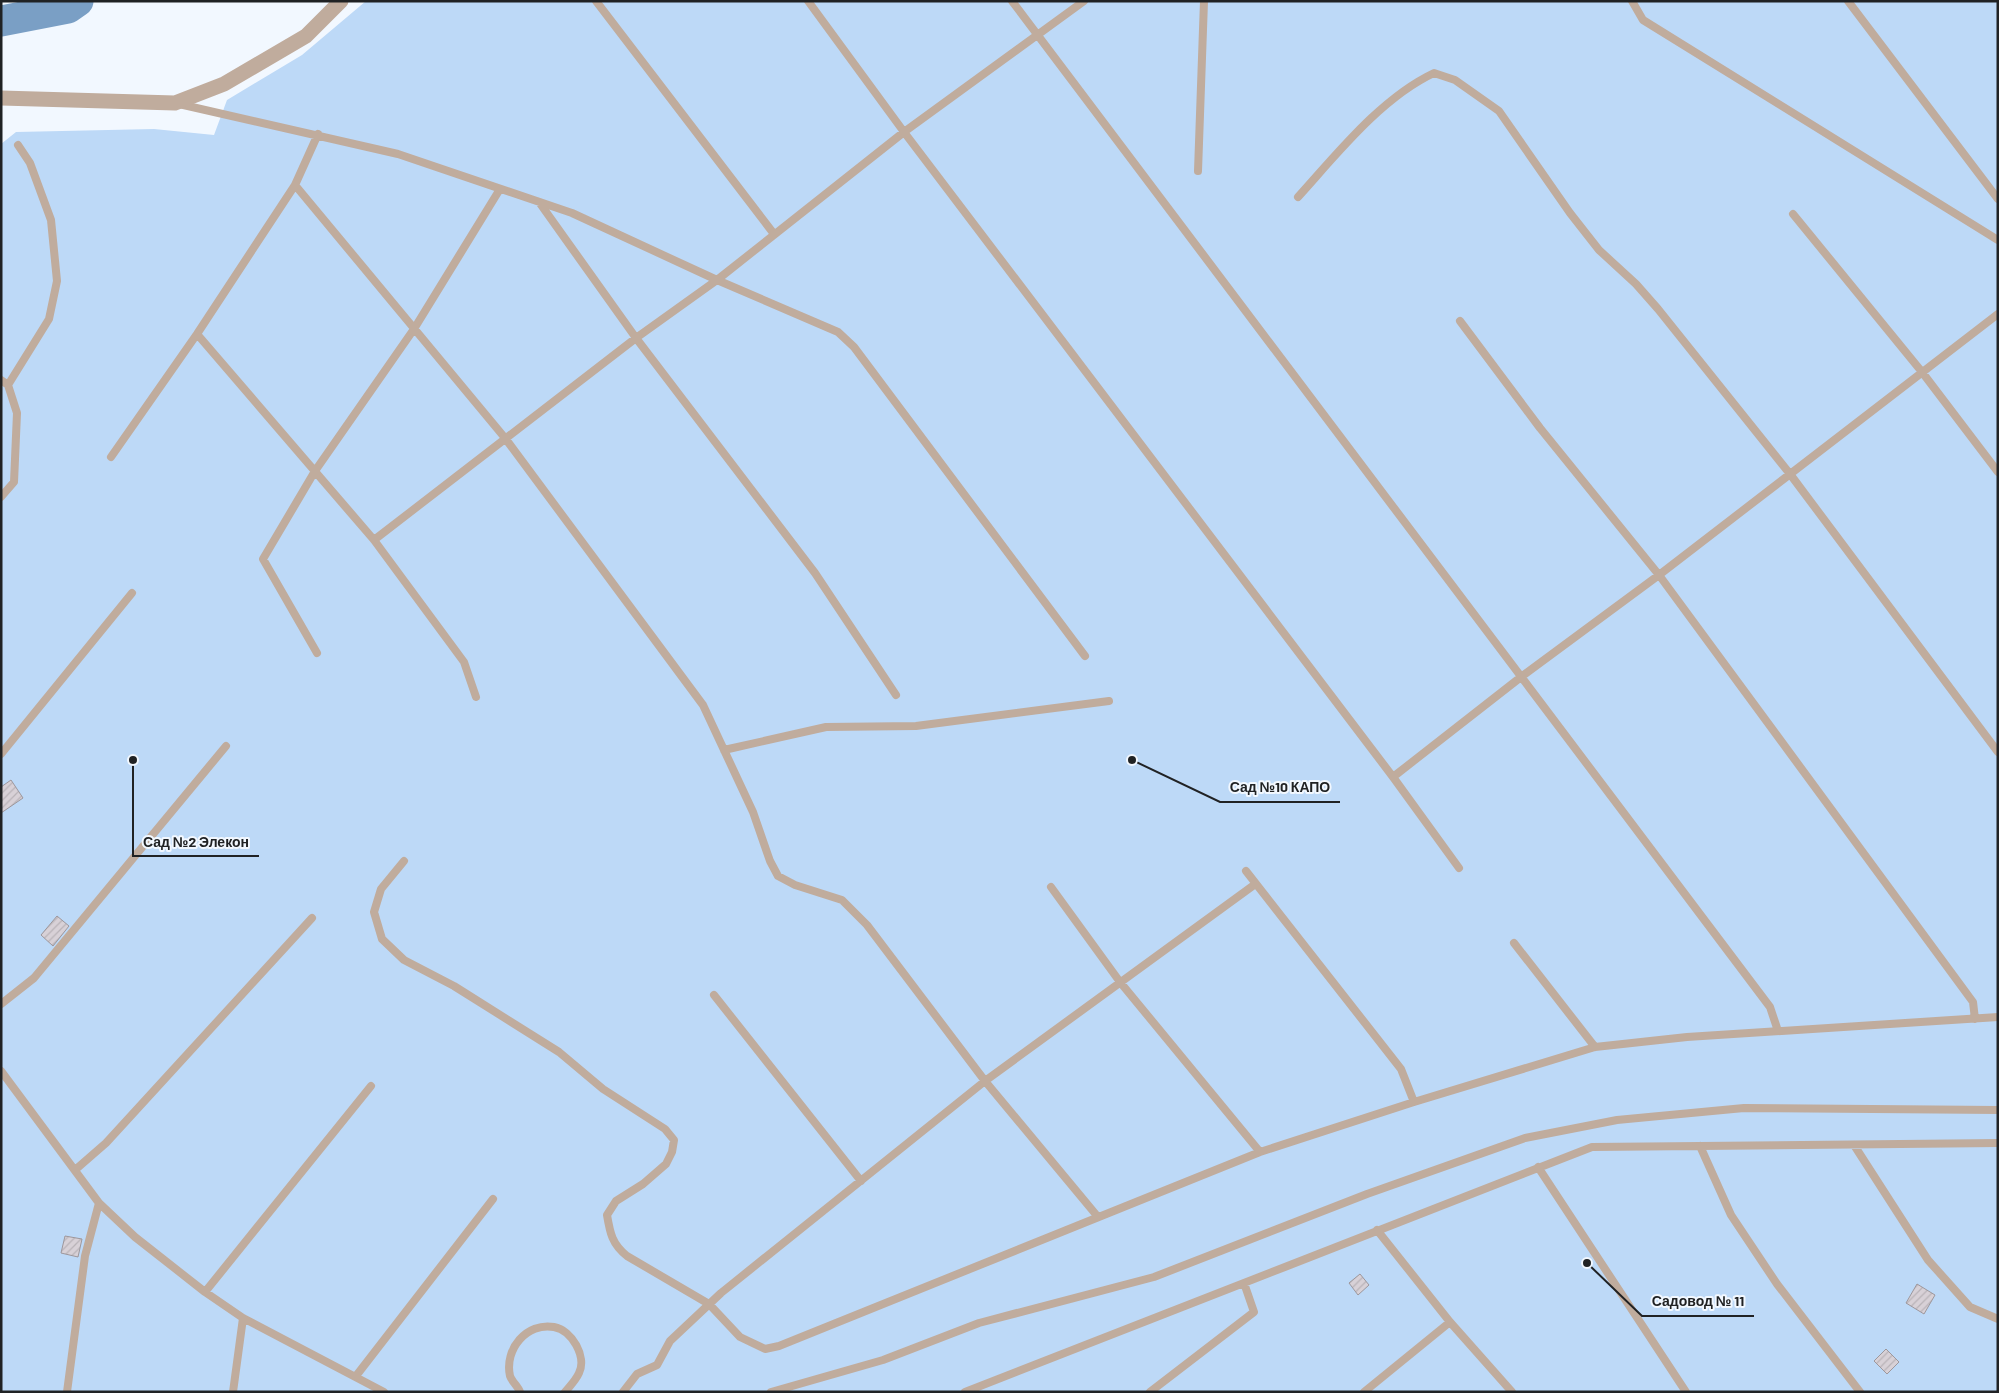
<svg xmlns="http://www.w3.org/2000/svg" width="1999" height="1393" font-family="Barlow,sans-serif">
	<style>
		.garden { fill: #bdd9f7 }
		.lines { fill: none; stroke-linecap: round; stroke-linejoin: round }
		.river { stroke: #7a9fc5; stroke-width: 31 }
		.building { fill: url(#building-hatch); stroke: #9d979c }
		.lane { stroke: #c0ac9d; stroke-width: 8 }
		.street { stroke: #c0ac9d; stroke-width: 15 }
		.leader { fill: none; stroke: #202224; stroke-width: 2 }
		.callout-dot { fill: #202224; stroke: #f2f8ff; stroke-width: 2 }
		.callout-label { font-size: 14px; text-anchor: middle; font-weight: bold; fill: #202224; stroke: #f2f8ff; stroke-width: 4; stroke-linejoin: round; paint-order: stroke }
	</style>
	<defs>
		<pattern id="building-hatch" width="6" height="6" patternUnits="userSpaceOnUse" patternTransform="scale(1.25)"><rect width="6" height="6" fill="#d8d1d7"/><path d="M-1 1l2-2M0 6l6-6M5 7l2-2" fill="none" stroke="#b9b3b8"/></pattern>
	</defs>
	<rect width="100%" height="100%" fill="#f2f8ff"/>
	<path class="garden" d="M 366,1 L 1998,1 L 1998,1392 L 1,1392 L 1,144 L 16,132 L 154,129 L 214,135 L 227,100 L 302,55 Z"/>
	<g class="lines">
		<path class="river" d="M 1,21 L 68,8 L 78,1"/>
	</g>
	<path class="building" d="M 11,780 L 23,798 L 1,813 L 1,787 Z
		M 57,916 L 69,926 L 53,946 L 41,935 Z
		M 65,1236 L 82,1239 L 78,1257 L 61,1253 Z
		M 1360,1274 L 1369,1285 L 1358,1295 L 1349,1283 Z
		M 1917,1284 L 1935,1295 L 1924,1314 L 1906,1303 Z
		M 1886,1349 L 1899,1362 L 1887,1374 L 1874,1361 Z"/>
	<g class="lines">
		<path class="lane" d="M 596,1 L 774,234
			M 808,1 L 904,132 L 1393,777 L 1459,868
			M 1012,1 L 1770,1007 L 1778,1031
			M 1632,1 L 1643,20 L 1998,240
			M 1848,1 L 1998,199
			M 179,104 L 398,154 L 572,213 L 717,280 L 838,332 L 854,347 L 1085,656
			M 1198,171 L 1204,1
			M 295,185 L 505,438 L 703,705 L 753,812 L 770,861 L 778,876 L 795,885 L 842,900 L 867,925 L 985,1081 L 1098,1217
			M 1298,197 C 1337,154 1381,98 1434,73 L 1455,80 L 1499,111 L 1570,213 L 1599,250 L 1636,284 L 1658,309 L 1790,474 L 1998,752
			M 539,202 L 636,338 L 815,573 L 896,695
			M 1793,214 L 1922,372 L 1998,472
			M 1460,321 L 1540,428 L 1659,575 L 1973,1002 L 1975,1019
			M 197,334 L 374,540 L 464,662 L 476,697
			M 1,380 L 8,385 L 17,413 L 14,482 L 1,497
			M 8,385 L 49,319 L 57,281 L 51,220 L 30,163 L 18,145
			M 111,457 L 197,334 L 295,185 L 318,134
			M 374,540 L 636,338 L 717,280 L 904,132 L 1084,1
			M 317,653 L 263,559 L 315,471 L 414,329 L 500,189
			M 724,750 L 826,727 L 916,726 L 1109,701
			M 1,754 L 132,593
			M 1393,777 L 1521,677 L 1659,575 L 1998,314
			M 404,861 L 381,889 L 374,912 L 382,939 L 404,960 L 454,986 L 559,1052 L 603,1089 L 665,1129 L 674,1140 L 672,1152 L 666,1164 L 643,1184 L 616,1201 L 607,1215 C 610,1233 612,1244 627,1256 L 709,1304 L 740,1337 L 765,1349 L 779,1346 L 1260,1152 L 1414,1102 L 1595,1047 L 1687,1037 L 1998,1017
			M 1246,871 L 1401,1069 L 1414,1102
			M 1051,887 L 1120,982 L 1260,1152
			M 1514,943 L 1595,1047
			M 714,995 L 861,1181
			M 1,1004 L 34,978 L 226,746
			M 1,1071 L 99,1203 L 135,1237 L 205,1292 L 243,1318 L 384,1392
			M 1854,1145 L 1928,1260 L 1970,1307 L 1998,1319
			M 1700,1146 L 1731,1215 L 1777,1284 L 1860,1392
			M 1538,1167 L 1686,1392
			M 75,1170 L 106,1143 L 312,918
			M 1377,1230 L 1450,1322 L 1512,1392
			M 205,1292 L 371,1086
			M 356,1376 L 493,1199
			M 67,1392 L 85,1256 L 99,1203
			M 233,1392 L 243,1318
			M 520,1392 C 518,1386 512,1382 510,1376 C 504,1349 527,1322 554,1327 C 572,1330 587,1357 579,1373 C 576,1380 570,1386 565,1392
			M 623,1392 L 637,1374 L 657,1365 L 670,1341 L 721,1293 L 985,1081 L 1254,885
			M 771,1392 L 883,1360 L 979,1323 L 1154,1277 L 1367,1194 L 1525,1138 L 1617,1120 L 1744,1108 L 1998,1110
			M 965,1392 L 1592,1147 L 1998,1143
			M 1150,1392 L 1254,1312 L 1244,1283
			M 1364,1392 L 1450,1322"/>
		<path class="street" d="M 1,98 L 175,103 L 224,84 L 306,36 L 341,1"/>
	</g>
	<path class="leader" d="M1132 760L1220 802H1340M133 760L133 856H259M1587 1263L1642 1316H1754"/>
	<g class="callout-dot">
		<circle cx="1132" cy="760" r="5"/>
		<circle cx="133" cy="760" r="5"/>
		<circle cx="1587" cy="1263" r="5"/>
	</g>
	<g class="callout-label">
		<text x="1280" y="792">Сад №10 КАПО</text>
		<text x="196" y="847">Сад №2 Элекон</text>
		<text x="1698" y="1306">Садовод № 11</text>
	</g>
	<rect width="1999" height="1393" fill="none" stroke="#202224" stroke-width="5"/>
</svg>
